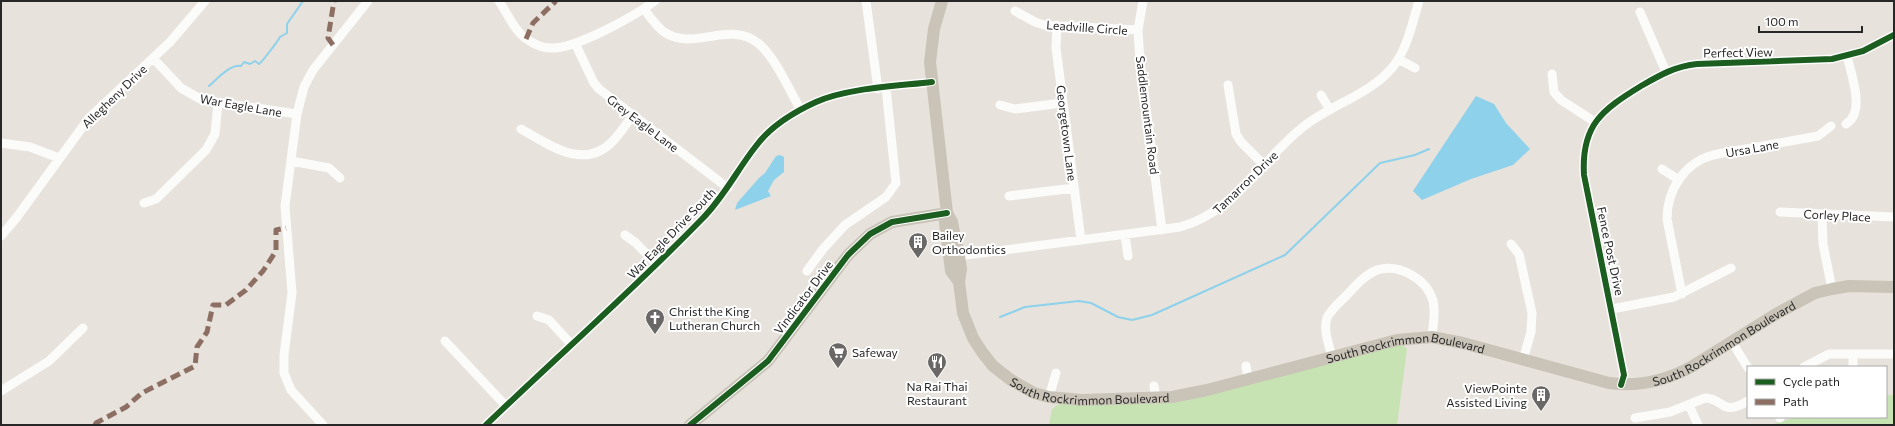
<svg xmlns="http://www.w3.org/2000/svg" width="1895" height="426" font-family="Commissioner,sans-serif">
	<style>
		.green { fill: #c7e3b3 }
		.water { fill: #8dd1eb }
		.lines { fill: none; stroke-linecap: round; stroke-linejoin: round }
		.stream { stroke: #8dd1eb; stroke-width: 2 }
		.minor { stroke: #fbfbfa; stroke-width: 9 }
		.major { stroke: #c9c4b7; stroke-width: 12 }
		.quiet { stroke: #8d6e63; stroke-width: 5; stroke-dasharray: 10 5; stroke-linecap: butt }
		.cycleway-casing { stroke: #fff; stroke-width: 8 }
		.cycleway { stroke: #1b5e20; stroke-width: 6 }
		.labels { text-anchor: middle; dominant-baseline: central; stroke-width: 4; stroke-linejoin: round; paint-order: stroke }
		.street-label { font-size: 12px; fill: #272727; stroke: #fff }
		.poi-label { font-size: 12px; fill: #272727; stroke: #fff; text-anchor: start }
	</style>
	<rect width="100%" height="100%" fill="#e7e2dc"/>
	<path class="green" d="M 1397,340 L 1407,349 L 1397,425 L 1049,425 L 1052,409 L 1066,399 L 1172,397 Z
		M 1886,395 L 1894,395 L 1894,425 L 1770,425 L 1796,417 L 1886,417 Z"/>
	<path class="water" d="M 1476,96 L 1494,104 L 1506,123 L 1530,149 L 1513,165 L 1471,179 L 1422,200 L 1413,191 Z
		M 780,155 L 784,157 L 784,172 L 774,180 L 768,191 L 771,196 L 735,210 L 737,203 L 759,178 L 765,173 L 776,156 Z"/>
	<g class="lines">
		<path class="stream" d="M 209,86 C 217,79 230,64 241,66 L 244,62 L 250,64 L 255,61 L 259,64 C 262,62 278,41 280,37 L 287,33 L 287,24 L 303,1
			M 1000,317 L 1025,307 L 1079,301 L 1091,303 L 1118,317 L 1132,320 L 1152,315 L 1285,255 L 1380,163 L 1415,155 L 1429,149"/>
		<path class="minor" d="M 499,1 C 507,13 515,32 528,40 C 534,44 543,48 550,48 C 574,50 635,16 655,1
			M 866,1 L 878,89
			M 1143,1 L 1138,30 L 1140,61 L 1162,230
			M 644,9 C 650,17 656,26 664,32 C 694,52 728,20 758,43 C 776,58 789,90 801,110
			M 1015,11 L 1035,22 L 1044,25 L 1138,30
			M 1640,12 L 1666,72
			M 1057,25 L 1056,48 L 1081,240
			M 575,43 L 594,83 L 599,89 L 728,188
			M 153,58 L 181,88 L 202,100 L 297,114
			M 1398,59 L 1415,68
			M 1552,74 L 1554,92 L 1561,100 L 1595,122
			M 1228,85 L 1236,134 L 1241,142 L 1264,165
			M 1321,95 L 1330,110
			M 1000,105 L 1015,109 L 1062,103
			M 1846,124 C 1866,112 1851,74 1847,56
			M 521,129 C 548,144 583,171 612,142 C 620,134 626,124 633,115
			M 1,143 L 30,147 L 59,158
			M 291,161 L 329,168 L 340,178
			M 1662,169 L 1679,180
			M 1009,196 L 1074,188
			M 144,203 L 156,199 L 206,150 L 215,134 L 218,103
			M 1780,212 L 1894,217
			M 1822,215 L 1823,244 L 1832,289
			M 625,235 L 636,243 L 657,265
			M 1125,235 L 1128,256
			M 1,236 L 17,217 L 89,118 L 170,42 L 205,1
			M 1511,244 L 1519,254 L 1532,313 L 1531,332 L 1523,360
			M 959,256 L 1180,227 C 1234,213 1261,160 1303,127 C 1330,105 1369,95 1392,68 C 1407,50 1412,24 1419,1
			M 807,271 L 823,249 L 845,225 L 886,197 L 896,183 L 886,88
			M 1682,294 L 1667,219 C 1667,190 1684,163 1713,155 C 1726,152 1739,150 1752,148 C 1774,144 1796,140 1818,136 L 1831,126
			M 1612,309 L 1674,297 L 1731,268
			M 537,316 L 549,320 L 571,344
			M 445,341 L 506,406
			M 1732,342 L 1748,368
			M 1332,357 C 1329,344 1323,331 1327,318 C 1331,309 1340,302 1347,295 C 1356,285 1365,275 1377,270 C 1399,263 1427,279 1433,301 C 1436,312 1433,325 1432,337
			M 1246,366 L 1248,379
			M 1804,367 L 1829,354 L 1894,354
			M 1853,367 L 1853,354
			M 1621,385 L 1624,375 L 1584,175 C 1581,125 1602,110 1641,86 C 1660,75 1676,66 1697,64 L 1832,59 L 1863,51 L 1894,35
			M 1154,386 L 1156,399
			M 1,391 L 49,361 L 83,328
			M 1049,397 L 1056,373
			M 1689,405 L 1698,425
			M 1780,417 L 1780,418
			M 1635,418 L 1670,412 L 1705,398 C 1726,399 1720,417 1748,401
			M 323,425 L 291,390 L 284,373 L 284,355 L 292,293 L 285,206 L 297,114 L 304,87 L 313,70 L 368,1
			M 486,425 C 558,356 633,290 702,219 C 724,197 737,170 756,146 C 770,127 794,112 816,102 C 847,88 898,86 932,82"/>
		<g class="major">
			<path d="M 942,1 L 934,29 L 930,62 L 947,213 L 945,223 L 951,271 L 959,282"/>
			<path id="s1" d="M 947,213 L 952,222 L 959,256 L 961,269 L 959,282 L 963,313 L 973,338 L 982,352 L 993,366 L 1011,380 L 1034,393 L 1049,397 L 1082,400 L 1172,397 L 1207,390 L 1397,340 L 1432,337 L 1463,343 L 1609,383 C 1638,387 1665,381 1691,367 L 1776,314 L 1815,293 L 1832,289 L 1849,286 L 1894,287"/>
			<path d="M 690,425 L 768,361 L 848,255 L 870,234 L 892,222 L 947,213"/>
		</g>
		<path class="quiet" d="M 526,39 L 533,23 L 556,1
			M 333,45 L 328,38 L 334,1
			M 95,425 L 96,423 L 126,407 L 142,393 L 195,366 L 197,347 L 207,332 L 213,305 L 226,305 L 246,290 L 263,271 L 276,251 L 276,230 L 286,228"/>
		<defs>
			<path id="cycleway" d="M 1621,385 L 1624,375 L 1584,175 C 1581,125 1602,110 1641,86 C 1660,75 1676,66 1697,64 L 1832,59 L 1863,51 L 1894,35
				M 486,425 C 558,356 633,290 702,219 C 724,197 737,170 756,146 C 770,127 794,112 816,102 C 847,88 898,86 932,82
				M 690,425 L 768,361 L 848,255 L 870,234 L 892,222 L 947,213"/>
		</defs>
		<use href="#cycleway" class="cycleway-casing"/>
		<use href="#cycleway" class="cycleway"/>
	</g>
	<defs>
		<symbol id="building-pin" viewBox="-11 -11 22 30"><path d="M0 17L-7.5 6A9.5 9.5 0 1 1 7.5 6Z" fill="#6a6866" stroke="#fff"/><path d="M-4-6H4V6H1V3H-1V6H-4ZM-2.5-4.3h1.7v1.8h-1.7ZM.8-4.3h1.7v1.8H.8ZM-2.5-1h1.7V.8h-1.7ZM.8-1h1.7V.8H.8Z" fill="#fff"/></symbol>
		<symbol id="church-pin" viewBox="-11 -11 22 30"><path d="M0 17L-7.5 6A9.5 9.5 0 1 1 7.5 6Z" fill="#6a6866" stroke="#fff"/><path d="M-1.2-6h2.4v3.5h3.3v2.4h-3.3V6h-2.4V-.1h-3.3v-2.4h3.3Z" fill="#fff"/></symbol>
		<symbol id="supermarket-pin" viewBox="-11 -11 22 30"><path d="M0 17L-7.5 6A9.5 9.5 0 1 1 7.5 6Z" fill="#6a6866" stroke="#fff"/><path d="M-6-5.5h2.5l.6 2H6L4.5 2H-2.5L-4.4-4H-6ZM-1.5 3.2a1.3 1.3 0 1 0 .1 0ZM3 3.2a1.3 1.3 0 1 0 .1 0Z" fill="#fff"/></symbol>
		<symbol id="restaurant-pin" viewBox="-11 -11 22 30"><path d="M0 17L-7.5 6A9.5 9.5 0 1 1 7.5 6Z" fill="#6a6866" stroke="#fff"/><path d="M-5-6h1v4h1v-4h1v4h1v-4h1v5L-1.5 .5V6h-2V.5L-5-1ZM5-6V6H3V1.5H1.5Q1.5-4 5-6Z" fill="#fff"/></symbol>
	</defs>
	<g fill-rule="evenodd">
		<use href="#building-pin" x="907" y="231" width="22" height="30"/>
		<use href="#church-pin" x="644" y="307" width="22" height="30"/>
		<use href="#supermarket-pin" x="827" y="341" width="22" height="30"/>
		<use href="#restaurant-pin" x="926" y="351" width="22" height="30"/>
		<use href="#building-pin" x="1530" y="384" width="22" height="30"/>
	</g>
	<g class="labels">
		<g class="street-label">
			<text transform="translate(1087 27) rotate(4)">Leadville Circle</text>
			<text transform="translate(1738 52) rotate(-1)">Perfect View</text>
			<text transform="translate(114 96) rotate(-44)">Allegheny Drive</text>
			<text transform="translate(241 105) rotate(10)">War Eagle Lane</text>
			<text transform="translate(1148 115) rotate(83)">Saddlemountain Road</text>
			<text transform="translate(643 123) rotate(37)">Grey Eagle Lane</text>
			<text transform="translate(1067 133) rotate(83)">Georgetown Lane</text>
			<text transform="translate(1752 148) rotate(-10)">Ursa Lane</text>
			<text transform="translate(1245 182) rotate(-44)">Tamarron Drive</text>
			<text transform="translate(1837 215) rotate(3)">Corley Place</text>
			<text transform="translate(671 233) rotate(-46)">War Eagle Drive South</text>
			<text transform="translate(1611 251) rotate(78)">Fence Post Drive</text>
			<text transform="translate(803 297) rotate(-53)">Vindicator Drive</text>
			<text stroke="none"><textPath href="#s1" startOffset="927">South Rockrimmon Boulevard</textPath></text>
			<text stroke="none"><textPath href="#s1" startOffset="592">South Rockrimmon Boulevard</textPath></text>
			<text stroke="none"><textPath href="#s1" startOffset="268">South Rockrimmon Boulevard</textPath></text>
		</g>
		<g class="poi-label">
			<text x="932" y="235">Bailey<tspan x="932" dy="14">Orthodontics</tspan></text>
			<text x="669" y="311">Christ the King<tspan x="669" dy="14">Lutheran Church</tspan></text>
			<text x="852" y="352">Safeway</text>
			<text x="937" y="386" text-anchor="middle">Na Rai Thai<tspan x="937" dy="14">Restaurant</tspan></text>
			<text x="1527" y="388" text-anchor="end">ViewPointe<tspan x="1527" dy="14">Assisted Living</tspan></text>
		</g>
	</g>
	<rect width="1895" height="426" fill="none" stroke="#272727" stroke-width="4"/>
	<rect x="1747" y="366" width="140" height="52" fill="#ffffff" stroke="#a9a9a9"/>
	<rect x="1755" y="379" width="20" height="6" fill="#1b5e20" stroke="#a9a9a9"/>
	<text x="1783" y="386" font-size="12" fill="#272727">Cycle path</text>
	<rect x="1755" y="399" width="20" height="6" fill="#8d6e63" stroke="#a9a9a9"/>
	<text x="1783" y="406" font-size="12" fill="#272727">Path</text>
	<path d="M1759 26v6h103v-6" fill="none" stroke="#272727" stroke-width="2"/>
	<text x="1765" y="26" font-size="12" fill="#272727" stroke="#ffffff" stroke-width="3" paint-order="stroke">100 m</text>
</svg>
